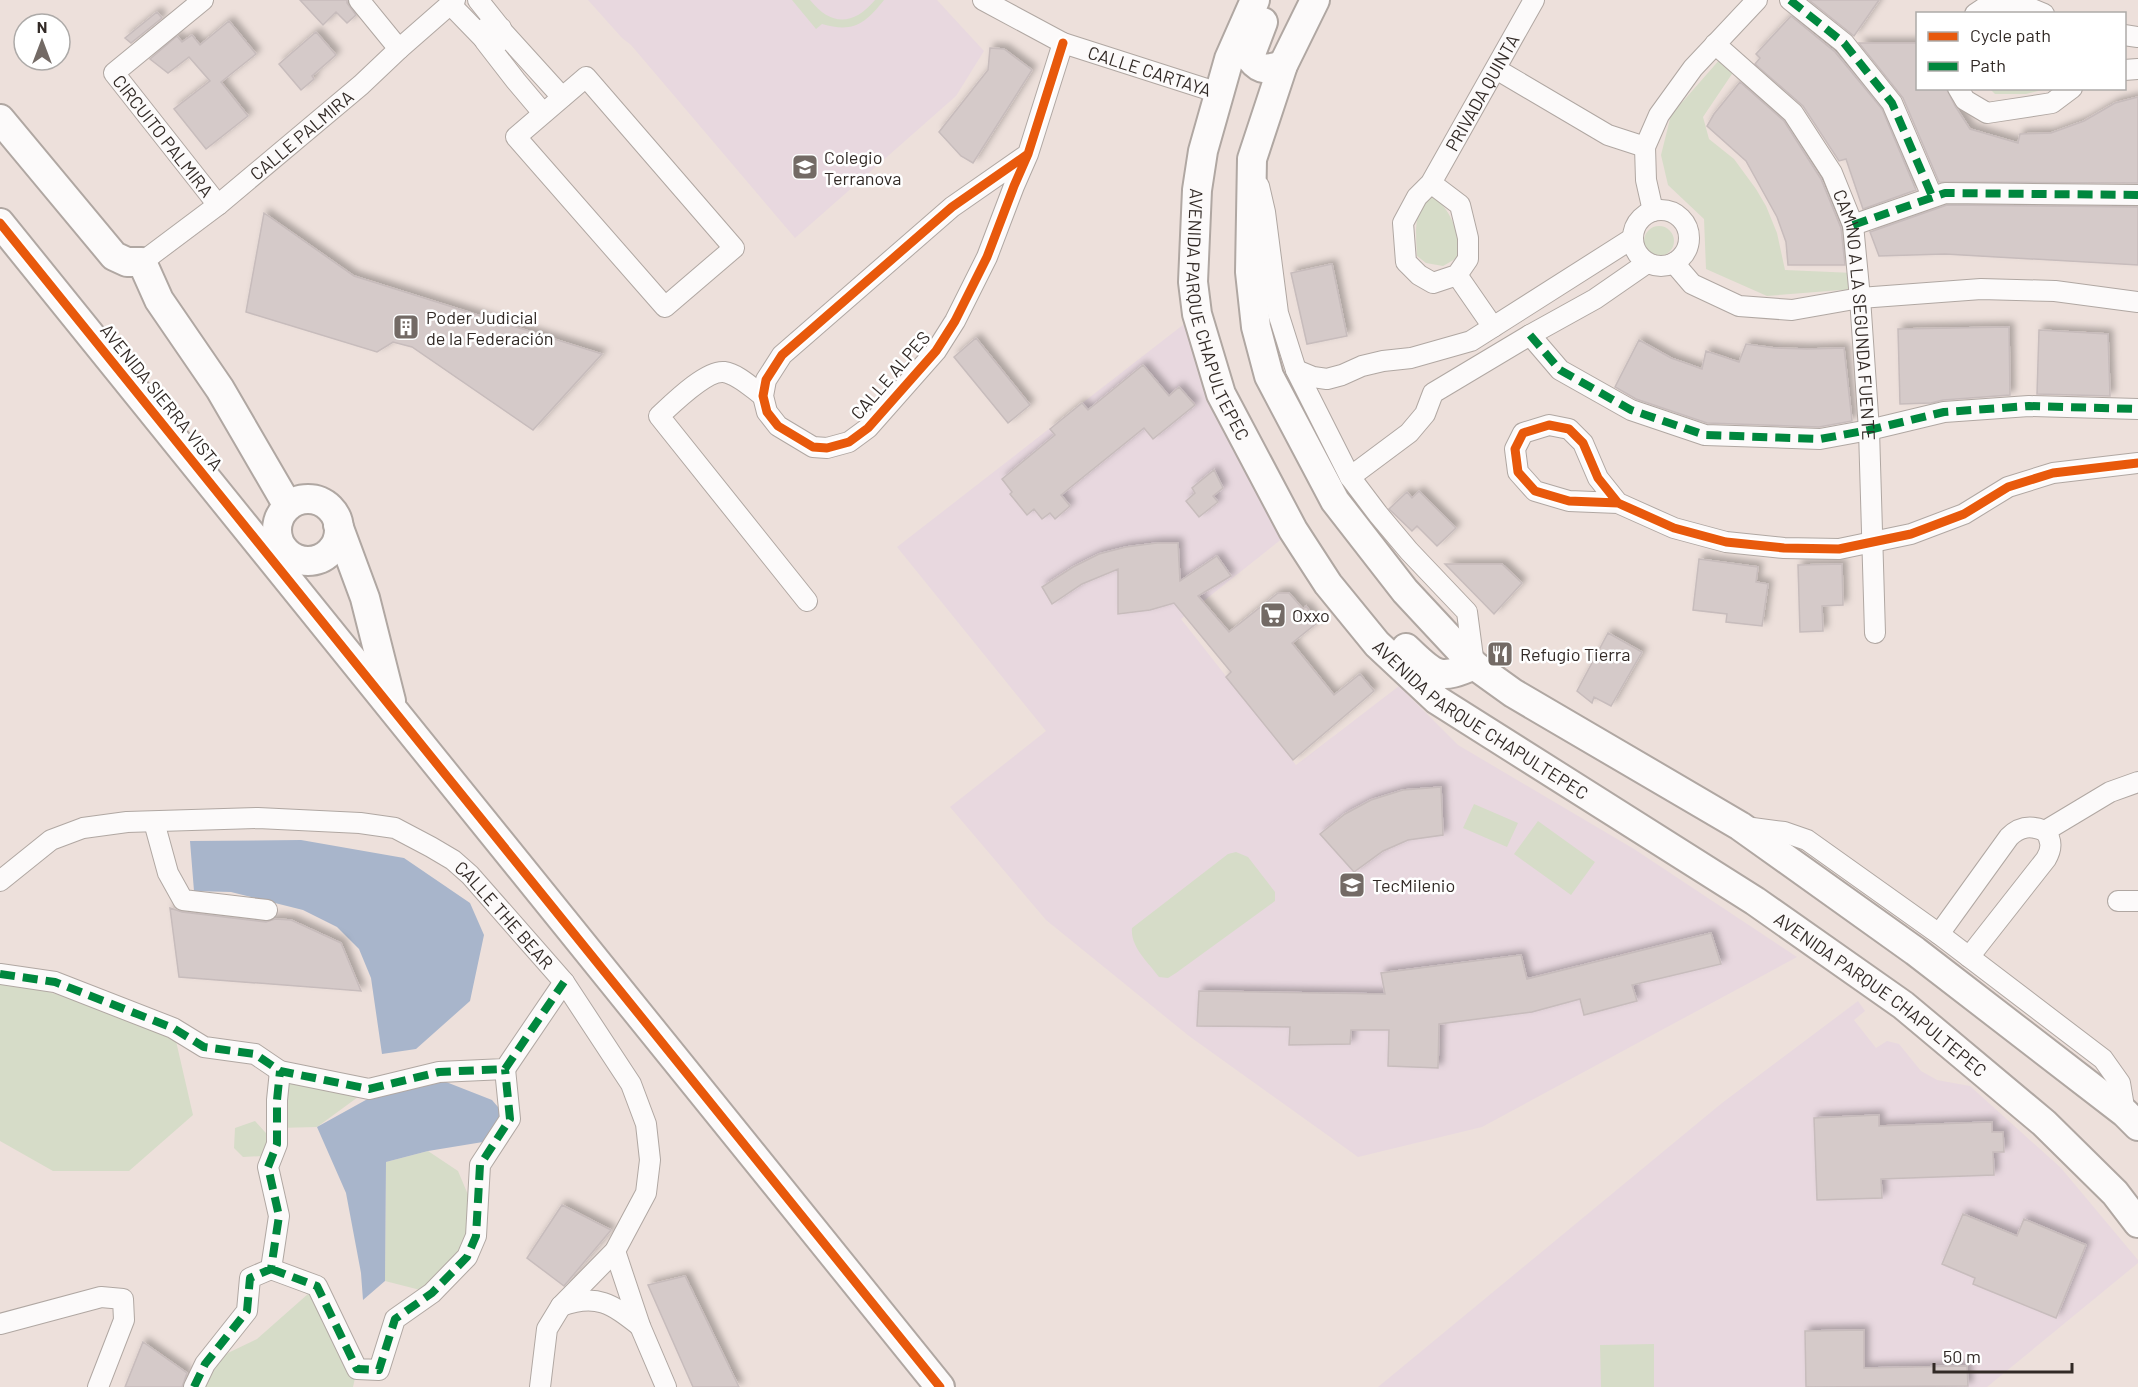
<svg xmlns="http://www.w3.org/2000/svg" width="2138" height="1387" font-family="Barlow,sans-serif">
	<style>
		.education { fill: #e8d8df }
		.green { fill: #d6dcc8 }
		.water { fill: #a8b5cb }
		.building { fill: #d5cac9; stroke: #c7bcbc; stroke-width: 1.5; filter: url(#shadow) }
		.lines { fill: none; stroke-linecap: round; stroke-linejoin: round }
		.street-casing { stroke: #b0a7a2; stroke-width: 22 }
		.secondary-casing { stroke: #b0a7a2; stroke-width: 32 }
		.street { stroke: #fcfafa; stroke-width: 20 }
		.secondary { stroke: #fcfafa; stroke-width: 28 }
		.quiet { stroke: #00873e; stroke-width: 8; stroke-dasharray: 15 8; stroke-linecap: butt }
		.cycleway-casing { stroke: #fff; stroke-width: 13 }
		.cycleway { stroke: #e8590c; stroke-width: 9 }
		.labels { text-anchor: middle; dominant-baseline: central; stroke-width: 5; stroke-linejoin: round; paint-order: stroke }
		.street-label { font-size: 18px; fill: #322a26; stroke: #fff }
		.poi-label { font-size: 18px; fill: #322a26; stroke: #fff; text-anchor: start }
	</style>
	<defs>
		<filter id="shadow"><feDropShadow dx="4.5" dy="-4.5" stdDeviation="3" flood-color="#0004"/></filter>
	</defs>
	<rect width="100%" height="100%" fill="#ede0db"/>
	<path class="education" d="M 588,0 L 937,0 L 984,51 L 956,96 L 795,238 L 631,45 L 622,38 Z
		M 1197,314 L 1293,530 L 1181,619 L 1296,765 L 1399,686 L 1458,745 L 1634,849 L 1797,957 L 1482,1127 L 1358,1157 L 1189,1036 L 1046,920 L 950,807 L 1046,731 L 897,547 Z
		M 1858,1001 L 1865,1011 L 1854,1020 L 1876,1048 L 1887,1041 L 1899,1044 L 1921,1071 L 1937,1080 L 1970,1086 L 2061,1168 L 2138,1260 L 2138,1263 L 1987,1387 L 1378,1387 L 1722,1103 Z"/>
	<path class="green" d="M 792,0 L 810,0 C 831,26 853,26 875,0 L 884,0 C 865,24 853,33 822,24 L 816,29 Z
		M 1721,58 L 1736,68 L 1703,117 L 1709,139 L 1734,159 L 1756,189 L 1766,206 L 1777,233 L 1785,270 L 1854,273 L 1854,289 L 1767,296 L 1706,269 L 1704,219 L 1668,185 L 1661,155 L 1671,115 Z
		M 1990,89 L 2046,89 L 2026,94 L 1995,94 Z
		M 1434,194 C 1452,216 1460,229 1457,258 L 1443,266 L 1426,263 L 1417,256 C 1416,233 1412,208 1434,194 Z
		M1644 241a15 15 0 1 1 30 0a15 15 0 1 1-30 0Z
		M 1474,804 L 1518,823 L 1507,847 L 1463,828 Z
		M 1538,821 L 1595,862 L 1571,895 L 1514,854 Z
		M 1236,852 L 1248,857 L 1275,892 L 1275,901 L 1176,973 L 1168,978 L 1159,977 C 1149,963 1130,947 1132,928 L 1228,854 Z
		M 0,978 L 173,1028 L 193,1115 L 129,1171 L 53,1171 L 0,1141 Z
		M 280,1071 L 369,1089 L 317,1127 L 277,1128 Z
		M 255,1121 L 275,1143 L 263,1156 L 243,1157 L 234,1148 L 235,1128 Z
		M 428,1151 L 458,1171 L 477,1216 L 457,1252 L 432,1293 L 385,1281 L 386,1162 Z
		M 317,1286 L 357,1369 L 353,1387 L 194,1387 L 205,1364 L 257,1339 Z
		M 1654,1344 L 1654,1387 L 1601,1387 L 1600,1345 Z"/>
	<path class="water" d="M 301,840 L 404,858 L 470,903 L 484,935 L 470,1001 L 416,1049 L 382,1054 L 371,978 L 359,949 L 337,927 L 303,910 L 231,892 L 194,891 L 190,841 Z
		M 441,1080 L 492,1100 L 504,1114 L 489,1141 L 428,1151 L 386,1162 L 385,1281 L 363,1300 L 361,1273 L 346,1193 L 317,1127 L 373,1096 Z"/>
	<path class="building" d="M 300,0 L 347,0 L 347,3 L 356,15 L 347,23 L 336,12 L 323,25 Z
		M 1809,0 L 1879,0 L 1854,36 Z
		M 157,12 L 162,18 L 131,43 L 125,38 Z
		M 1791,16 L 1835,52 L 1882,109 L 1916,190 L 1863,209 L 1846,159 L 1839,161 L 1803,106 L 1755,64 L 1760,58 L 1756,54 Z
		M 229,21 L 256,54 L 221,82 L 248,116 L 206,149 L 174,109 L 210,81 L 189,57 L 168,73 L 150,59 L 177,36 L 182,42 L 192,35 L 200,45 Z
		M 316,32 L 336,55 L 312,76 L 314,79 L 301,90 L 279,64 Z
		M 1859,43 L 1917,43 L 1917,88 L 1946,88 L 1955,106 L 1970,129 L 2018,143 L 2020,134 L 2051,133 L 2084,121 L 2115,103 L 2138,97 L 2138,183 L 1939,182 L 1903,98 Z
		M 990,48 L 1004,49 L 1032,70 L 973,163 L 961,156 L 939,132 L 988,70 Z
		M 1740,82 L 1784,121 L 1821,179 L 1841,228 L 1845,265 L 1788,265 L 1786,242 L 1777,217 L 1746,161 L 1707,126 L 1714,114 Z
		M 1947,205 L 2138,207 L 2138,265 L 1945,254 L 1879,256 L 1870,232 Z
		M 264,213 L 354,276 L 602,354 L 533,430 L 412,347 L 393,342 L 377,352 L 246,312 Z
		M 1332,264 L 1347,336 L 1307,344 L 1291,273 Z
		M 2009,327 L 2010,395 L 1943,400 L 1931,403 L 1900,404 L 1898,329 Z
		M 2039,330 L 2108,334 L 2110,396 L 2037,394 Z
		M 976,338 L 1030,405 L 1008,423 L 954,357 Z
		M 1639,340 L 1671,358 L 1702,369 L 1706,351 L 1739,362 L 1746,344 L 1775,348 L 1807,349 L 1844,348 L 1852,421 L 1819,427 L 1707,423 L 1636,399 L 1615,387 Z
		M 1143,365 L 1169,396 L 1179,387 L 1195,405 L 1153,439 L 1144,428 L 1061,495 L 1070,506 L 1055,519 L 1050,513 L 1042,519 L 1034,509 L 1027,515 L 1010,494 L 1012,492 L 1002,479 L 1055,435 L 1050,429 L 1082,403 L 1088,410 Z
		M 1214,470 L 1223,488 L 1213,496 L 1218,502 L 1199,517 L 1186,501 L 1195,493 L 1192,488 Z
		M 1419,491 L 1456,528 L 1437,546 L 1417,526 L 1412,531 L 1389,509 L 1407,492 L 1412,498 Z
		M 1157,543 L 1178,543 L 1180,581 L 1217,556 L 1231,576 L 1198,596 L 1229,632 L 1278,593 L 1289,593 L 1303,609 L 1306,606 L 1318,622 L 1292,643 L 1334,695 L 1360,674 L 1374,691 L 1293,760 L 1226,677 L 1231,672 L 1174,603 L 1150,610 L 1118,614 L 1118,569 L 1082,584 L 1052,604 L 1042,587 L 1073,567 L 1099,554 L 1126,547 Z
		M 1699,559 L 1758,567 L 1756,582 L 1768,584 L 1762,626 L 1726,622 L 1727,614 L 1693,610 Z
		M 1445,564 L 1502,564 L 1522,583 L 1494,614 Z
		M 1842,564 L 1843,605 L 1822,606 L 1823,631 L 1800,632 L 1798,565 Z
		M 1608,633 L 1642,652 L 1611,706 L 1594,697 L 1592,703 L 1577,691 Z
		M 1441,787 L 1443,835 L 1408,840 L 1383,851 L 1354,872 L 1320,834 L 1345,814 L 1371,800 L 1403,790 Z
		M 170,908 L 182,912 L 266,922 L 275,919 L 291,920 L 341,943 L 361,991 L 179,977 Z
		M 1711,933 L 1721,964 L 1632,985 L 1637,1001 L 1584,1015 L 1580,999 L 1532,1012 L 1439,1024 L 1438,1068 L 1388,1066 L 1389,1030 L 1351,1030 L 1350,1044 L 1289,1045 L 1290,1027 L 1197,1026 L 1199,991 L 1385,994 L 1381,973 L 1521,955 L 1527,979 Z
		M 1879,1115 L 1879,1126 L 1992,1122 L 1992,1132 L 2003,1132 L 2004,1152 L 1993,1152 L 1994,1175 L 1881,1179 L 1882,1198 L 1817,1200 L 1814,1118 Z
		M 562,1205 L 611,1230 L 564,1286 L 527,1258 Z
		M 1963,1214 L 2017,1236 L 2024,1219 L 2086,1245 L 2056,1318 L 1973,1284 L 1975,1278 L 1942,1264 Z
		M 685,1276 L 739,1387 L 693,1387 L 648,1285 Z
		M 1864,1330 L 1864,1368 L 1967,1366 L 1968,1386 L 1806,1387 L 1805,1331 Z
		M 143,1342 L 187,1373 L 182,1387 L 125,1387 Z"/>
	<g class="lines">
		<defs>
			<g id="street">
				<path id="s1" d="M 203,0 L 114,73 L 218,205"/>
				<path d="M 359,0 L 399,49"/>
				<path d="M 478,0 L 498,25"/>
				<path id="s2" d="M 983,0 L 1063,43 L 1219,93"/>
				<path d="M 1790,0 L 1844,43 L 1892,103 L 1932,196"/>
				<path d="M 451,5 L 483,38"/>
				<path d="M 1975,14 L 1990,4 L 2025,6 L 2044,14"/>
				<path d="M 503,32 L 562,97"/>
				<path d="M 2124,35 L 2138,37"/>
				<path d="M 485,41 L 492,44 L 499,42 L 503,36 L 501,28 L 494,24 C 484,26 480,33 485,41 L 516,81 L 543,113"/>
				<path id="s3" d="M 1715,44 L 1793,113 L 1832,173 L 1853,225 L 1860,298 L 1869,430 L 1875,633"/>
				<path d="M 1496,69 L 1608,135 L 1645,147"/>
				<path d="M 2124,70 L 2138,69"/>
				<path d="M 586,77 L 734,248 L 665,307 L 516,137 Z"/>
				<path d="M 1958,88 L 1965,100 L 1987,113 L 2052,103 L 2072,88"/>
				<path d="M 1028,154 L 952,207 L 782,355 L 766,380 L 763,396 L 767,412 L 778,426 L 813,447 L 827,448 L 849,442 L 868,428 L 936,351 L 955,321 L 987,257 L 1014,186 L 1028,154 L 1063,43"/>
				<path id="s4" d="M 1431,183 L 1460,205 L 1468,238 L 1468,259 L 1457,275 L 1433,283 L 1419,275 L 1406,262 L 1403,223 L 1417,197 L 1431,183 L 1534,0"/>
				<path d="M 1259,186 L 1265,212 L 1278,313 L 1296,370 L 1350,477 L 1378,514 L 1409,551 L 1467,612 L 1474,665"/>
				<circle cx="1661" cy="238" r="28"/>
				<path d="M 1653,211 L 1646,180 L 1645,147 L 1659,115 L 1693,68 L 1757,0"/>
				<path d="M 1853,225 L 1945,193 L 2138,195"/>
				<path id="s5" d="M 142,262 L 218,205 L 361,85 L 399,49 L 455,0"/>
				<path d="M 1674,263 L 1692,284 L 1739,306 L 1792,310 L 1860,298 L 1981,289 L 2055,291 L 2138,302"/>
				<path d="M 1457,275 L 1493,327"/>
				<path d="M 1530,335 L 1560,370 L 1631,410 L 1705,435 L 1820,439 L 1869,430 L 1944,412 L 2029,406 L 2138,409"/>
				<path d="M 1296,370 L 1313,377 L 1327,379 L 1342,375 L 1362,366 L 1383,361 L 1411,358 L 1471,341 L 1633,238"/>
				<path d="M 763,396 C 752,388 738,374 724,372 C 706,370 672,404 659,416 L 807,601"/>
				<path d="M 1350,477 L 1409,433 L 1425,414 L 1433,393 L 1530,335 L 1595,299 L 1647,263"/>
				<path d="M 1618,503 L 1598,478 L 1583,443 L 1569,429 L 1549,425 L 1523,433 L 1515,449 L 1518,472 L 1535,491 L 1569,501 L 1618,503 L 1674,528 L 1726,542 L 1784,548 L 1839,549 L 1911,534 L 1964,514 L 2008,487 L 2053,473 L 2138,463"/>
				<path d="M 154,822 L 168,873 L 183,900 L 267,910"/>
				<path d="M 1745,827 L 1784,832 L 1807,840 L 1939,934 L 2103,1059 L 2120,1083 L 2125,1113"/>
				<path d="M 2045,831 L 2110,792 L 2138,782"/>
				<path id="s6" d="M 0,881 L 51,840 L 83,828 L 127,822 L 258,818 L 360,823 L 395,828 L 431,847 L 453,860 L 470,875 L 564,982 L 631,1084 L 646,1124 L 650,1160 L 646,1193 L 615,1251 L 561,1306 L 547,1329 L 540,1387"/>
				<path d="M 2118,901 L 2138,901"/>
				<path d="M 1939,934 L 2009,837 C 2020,826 2031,825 2045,831 C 2052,840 2052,849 2046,859 L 1969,957"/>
				<path d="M 0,974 L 55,982 L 173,1028 L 204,1047 L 255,1054 L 280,1071 L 369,1089 L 439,1072 L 505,1069 L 564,982"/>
				<path d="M 615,1251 L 640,1326 L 666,1387"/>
				<path d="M 271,1269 L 317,1286 L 357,1369 L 379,1370 L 395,1319 L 432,1293 L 467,1257 L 476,1236 L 480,1165 L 510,1119 L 505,1069"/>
				<path d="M 561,1306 C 597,1293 612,1304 640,1326"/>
				<path d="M 0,1324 L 101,1297 L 123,1299 L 124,1320 L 98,1387"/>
				<path d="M 194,1387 L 205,1364 L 247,1311 L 250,1278 L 271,1269 L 279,1216 L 268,1167 L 277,1144 L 277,1100 L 280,1071"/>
			</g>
			<g id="secondary">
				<path id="s7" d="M 1255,0 L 1229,59 L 1203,151 L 1197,190 L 1193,282 L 1197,314 L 1221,394 L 1293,530 L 1328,584 L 1377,644 L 1437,700 L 1755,901 L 1903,1005 L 2044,1123 L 2115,1193 L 2138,1223"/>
				<path d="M 1315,0 L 1283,65 L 1252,159 L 1250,272 L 1256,327 L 1269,376 L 1335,501 L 1405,591 L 1474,665 L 1513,693 L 1740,826 L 1915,951 L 2125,1113 L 2138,1126"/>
				<path d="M 1263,22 L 1252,51 L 1251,59 C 1261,72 1269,69 1283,65"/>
				<path d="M 0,119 L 114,256 L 127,262 L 142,262 L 159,300 L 220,389 L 288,506"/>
				<path d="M 0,223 L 940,1387"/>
				<circle cx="308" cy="530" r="31"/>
				<path d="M 338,525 L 365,598 L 391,701"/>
				<path d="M 1406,648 C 1434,674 1437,682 1474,665"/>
			</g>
		</defs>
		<use href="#street" class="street-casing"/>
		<use href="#secondary" class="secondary-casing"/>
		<use href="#street" class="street"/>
		<use href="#secondary" class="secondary"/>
		<path class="quiet" d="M 1790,0 L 1844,43 L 1892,103 L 1932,196
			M 1853,225 L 1945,193 L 2138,195
			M 1530,335 L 1560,370 L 1631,410 L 1705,435 L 1820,439 L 1869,430 L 1944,412 L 2029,406 L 2138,409
			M 0,974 L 55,982 L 173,1028 L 204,1047 L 255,1054 L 280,1071 L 369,1089 L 439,1072 L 505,1069 L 564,982
			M 271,1269 L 317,1286 L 357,1369 L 379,1370 L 395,1319 L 432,1293 L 467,1257 L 476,1236 L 480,1165 L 510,1119 L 505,1069
			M 194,1387 L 205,1364 L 247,1311 L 250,1278 L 271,1269 L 279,1216 L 268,1167 L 277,1144 L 277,1100 L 280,1071"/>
		<defs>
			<path id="cycleway" d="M 1028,154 L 952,207 L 782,355 L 766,380 L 763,396 L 767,412 L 778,426 L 813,447 L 827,448 L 849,442 L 868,428 L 936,351 L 955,321 L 987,257 L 1014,186 L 1028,154 L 1063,43
				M 0,223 L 940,1387
				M 1618,503 L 1598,478 L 1583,443 L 1569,429 L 1549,425 L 1523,433 L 1515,449 L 1518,472 L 1535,491 L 1569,501 L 1618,503 L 1674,528 L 1726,542 L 1784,548 L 1839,549 L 1911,534 L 1964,514 L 2008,487 L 2053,473 L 2138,463"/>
		</defs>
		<use href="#cycleway" class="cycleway-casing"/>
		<use href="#cycleway" class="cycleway"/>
	</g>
	<defs>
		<symbol id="school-square" viewBox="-11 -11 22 22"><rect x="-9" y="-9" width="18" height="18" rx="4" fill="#736a65" stroke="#fff"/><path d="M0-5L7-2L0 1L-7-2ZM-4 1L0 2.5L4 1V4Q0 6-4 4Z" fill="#fff"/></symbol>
		<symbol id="building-square" viewBox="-11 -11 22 22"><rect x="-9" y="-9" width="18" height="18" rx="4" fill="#736a65" stroke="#fff"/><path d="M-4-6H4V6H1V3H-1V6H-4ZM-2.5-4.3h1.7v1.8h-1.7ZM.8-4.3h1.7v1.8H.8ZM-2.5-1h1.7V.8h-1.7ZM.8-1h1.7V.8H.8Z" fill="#fff"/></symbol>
		<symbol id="supermarket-square" viewBox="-11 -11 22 22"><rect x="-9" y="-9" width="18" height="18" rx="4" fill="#736a65" stroke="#fff"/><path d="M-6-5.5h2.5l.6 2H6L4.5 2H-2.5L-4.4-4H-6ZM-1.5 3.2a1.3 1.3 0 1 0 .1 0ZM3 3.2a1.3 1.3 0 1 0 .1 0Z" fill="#fff"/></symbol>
		<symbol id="restaurant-square" viewBox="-11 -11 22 22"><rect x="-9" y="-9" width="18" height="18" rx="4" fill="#736a65" stroke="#fff"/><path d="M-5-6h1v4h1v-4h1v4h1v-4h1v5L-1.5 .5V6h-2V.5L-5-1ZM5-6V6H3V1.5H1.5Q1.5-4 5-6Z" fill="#fff"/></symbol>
		<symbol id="university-square" viewBox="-11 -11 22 22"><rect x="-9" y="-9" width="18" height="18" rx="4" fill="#736a65" stroke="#fff"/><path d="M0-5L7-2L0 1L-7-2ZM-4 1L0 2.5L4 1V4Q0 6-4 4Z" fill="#fff"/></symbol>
	</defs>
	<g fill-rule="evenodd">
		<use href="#school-square" x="790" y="152" width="30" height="30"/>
		<use href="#building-square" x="391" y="312" width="30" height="30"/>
		<use href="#supermarket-square" x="1258" y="600" width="30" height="30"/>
		<use href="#restaurant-square" x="1485" y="639" width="30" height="30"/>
		<use href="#university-square" x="1337" y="870" width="30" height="30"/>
	</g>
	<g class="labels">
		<g class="street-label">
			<text stroke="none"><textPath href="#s2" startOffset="182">CALLE CARTAYA</textPath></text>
			<text stroke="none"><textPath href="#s4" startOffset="363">PRIVADA QUINTA</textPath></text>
			<text stroke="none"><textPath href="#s5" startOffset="204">CALLE PALMIRA</textPath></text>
			<text stroke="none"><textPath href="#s1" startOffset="195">CIRCUITO PALMIRA</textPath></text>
			<text stroke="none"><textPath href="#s7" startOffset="328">AVENIDA PARQUE CHAPULTEPEC</textPath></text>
			<text stroke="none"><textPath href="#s3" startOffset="321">CAMINO A LA SEGUNDA FUENTE</textPath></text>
			<text transform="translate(890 375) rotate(-49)">CALLE ALPES</text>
			<text transform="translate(162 397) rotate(51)">AVENIDA SIERRA VISTA</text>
			<text stroke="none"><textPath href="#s7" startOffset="832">AVENIDA PARQUE CHAPULTEPEC</textPath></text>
			<text stroke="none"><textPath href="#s6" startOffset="554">CALLE THE BEAR</textPath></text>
			<text stroke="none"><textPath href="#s7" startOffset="1318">AVENIDA PARQUE CHAPULTEPEC</textPath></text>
		</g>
		<g class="poi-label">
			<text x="824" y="157">Colegio<tspan x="824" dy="21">Terranova</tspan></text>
			<text x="426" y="317">Poder Judicial<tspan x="426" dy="21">de la Federación</tspan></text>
			<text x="1292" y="615">Oxxo</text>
			<text x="1520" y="654">Refugio Tierra</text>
			<text x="1372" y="885">TecMilenio</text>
		</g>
	</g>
	<rect x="1916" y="12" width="210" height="78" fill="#ffffff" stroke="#adaaa8" stroke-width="1.5"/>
	<rect x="1928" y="32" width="30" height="9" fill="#e8590c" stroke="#adaaa8" stroke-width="1.5"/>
	<text x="1970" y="42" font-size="18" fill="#322a26">Cycle path</text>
	<rect x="1928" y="62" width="30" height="9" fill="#00873e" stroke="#adaaa8" stroke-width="1.5"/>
	<text x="1970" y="72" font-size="18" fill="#322a26">Path</text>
	<g transform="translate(42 42)"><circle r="28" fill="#ffffff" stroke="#adaaa8" stroke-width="1.5"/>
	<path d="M0-4.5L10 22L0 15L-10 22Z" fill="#736a65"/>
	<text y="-9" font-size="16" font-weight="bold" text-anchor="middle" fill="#322a26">N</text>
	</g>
	<path d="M1934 1363v9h138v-9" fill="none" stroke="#322a26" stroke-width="3"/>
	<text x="1943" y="1363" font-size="18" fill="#322a26" stroke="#ffffff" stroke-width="4.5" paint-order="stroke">50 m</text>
</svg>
